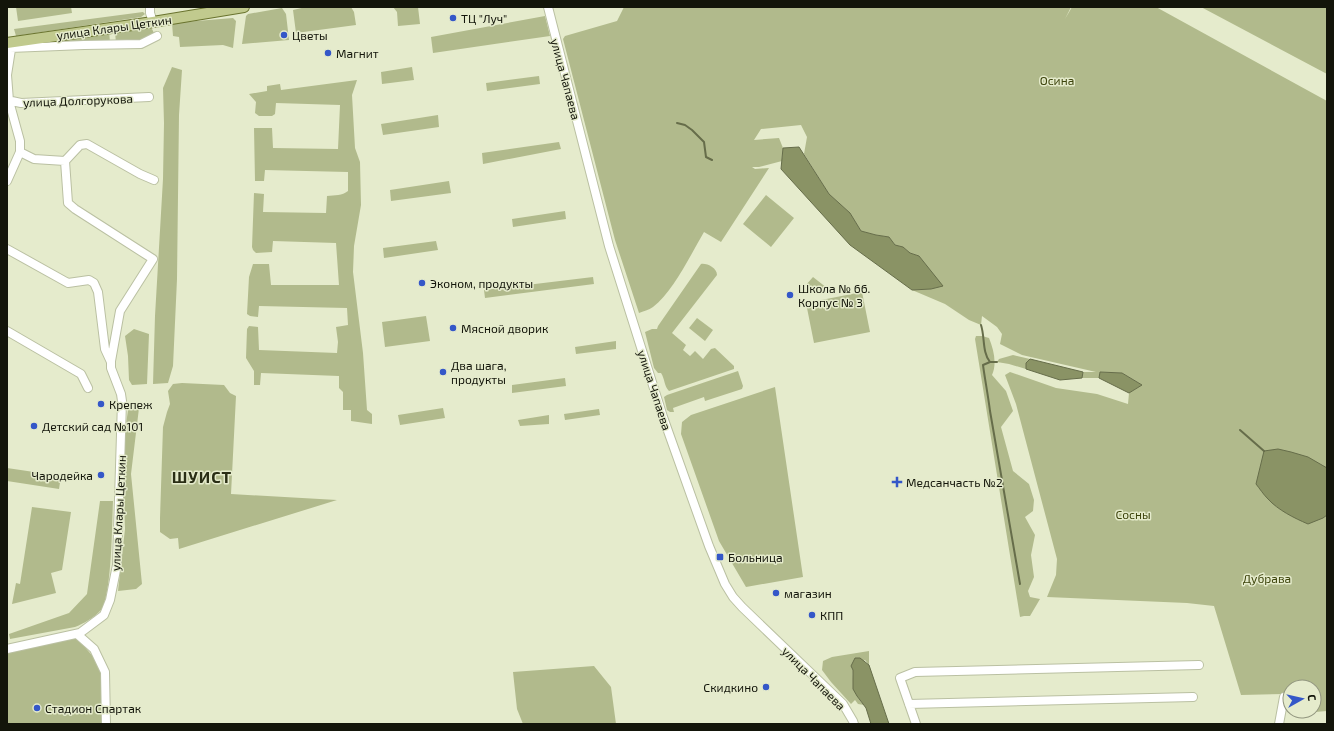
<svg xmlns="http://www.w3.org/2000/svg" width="1334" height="731" font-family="'Exo 2',sans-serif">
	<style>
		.green { fill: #b1ba8c }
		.water { fill: #8a9365; stroke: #666d4a }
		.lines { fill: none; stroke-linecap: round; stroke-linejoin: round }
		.stream { stroke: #666d4a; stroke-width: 2 }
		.minor-casing { stroke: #bac0a2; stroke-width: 10 }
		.major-casing { stroke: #69732e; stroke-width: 12 }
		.minor { stroke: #fff; stroke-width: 8 }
		.major { stroke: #c1ca8e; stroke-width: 10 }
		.poi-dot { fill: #3457c8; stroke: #e5ebcc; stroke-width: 1.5 }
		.labels { text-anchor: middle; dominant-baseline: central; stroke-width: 3; stroke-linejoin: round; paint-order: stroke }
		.poi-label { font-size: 12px; fill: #13150a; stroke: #e5ebcc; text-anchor: start }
		.street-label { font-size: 12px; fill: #13150a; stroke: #e5ebcc }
		.park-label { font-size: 12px; fill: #3d440c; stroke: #e5ebcc }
		.district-label { font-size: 16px; font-weight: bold; letter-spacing: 1px; fill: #2a2e15; stroke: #e5ebcc }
	</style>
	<rect width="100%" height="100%" fill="#e5ebcc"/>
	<path class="green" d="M 16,7 L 71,7 L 72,13 L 18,21 Z
		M 306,7 L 351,7 L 354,12 L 356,25 L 296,33 L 293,10 Z
		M 393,7 L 418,7 L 420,24 L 398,26 L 397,12 Z
		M 624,7 L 1071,7 L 1065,19 L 1072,7 L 1156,7 L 1327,101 L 1327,711 L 1315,712 L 1314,711 L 1314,687 L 1290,687 L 1290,693 L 1284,694 L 1241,695 L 1214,606 L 1187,603 L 1047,597 L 1056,575 L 1057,559 L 1016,404 L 1005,375 L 1010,372 L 1056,388 L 1097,394 L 1128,404 L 1129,393 L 1142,385 L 1122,373 L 1100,372 L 1099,378 L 1082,378 L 1083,372 L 1096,372 L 1022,355 L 1000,344 L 1002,334 L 997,327 L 982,316 L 981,325 L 969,320 L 945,304 L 912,290 L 931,289 L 942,286 L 919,256 L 910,253 L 903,247 L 895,245 L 889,237 L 876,235 L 861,231 L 850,213 L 829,194 L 804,154 L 807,137 L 801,125 L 761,129 L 754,140 L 779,138 L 783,148 L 782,161 L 759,167 L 752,167 L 755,169 L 769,168 L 721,242 L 704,232 C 691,254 673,292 653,307 C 649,310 643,311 639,313 L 615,240 L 563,39 L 565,36 L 617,21 Z
		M 1201,7 L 1327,7 L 1327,74 Z
		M 282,8 L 286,14 L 289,40 L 242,44 L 246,16 L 248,14 Z
		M 143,12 L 145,14 L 141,17 L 16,36 L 14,29 Z
		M 545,16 L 550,36 L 433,53 L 431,37 Z
		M 233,18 L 236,21 L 233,48 L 223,45 L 180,47 L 179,37 L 173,36 L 172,23 Z
		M 151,27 L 154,33 L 141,43 L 116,43 L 115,32 Z
		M 109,30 L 110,43 L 28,45 Z
		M 172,67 L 182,70 L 179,115 L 177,279 L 173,366 L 168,383 L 153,384 L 155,316 L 163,179 L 164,123 L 163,88 Z
		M 412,67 L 414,80 L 382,84 L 381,72 Z
		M 539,76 L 540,84 L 487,91 L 486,83 Z
		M 357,80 L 352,95 L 355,148 L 360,162 L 361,205 L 354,246 L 353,272 L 363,353 L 367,410 L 372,414 L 372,424 L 351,421 L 351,410 L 343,410 L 343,392 L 339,388 L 339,376 L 261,373 L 260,385 L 254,385 L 254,371 L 246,358 L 247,329 L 249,326 L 258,327 L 259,350 L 337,353 L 338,342 L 336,327 L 348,325 L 347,308 L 259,306 L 258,317 L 250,316 L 247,314 L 249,277 L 253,264 L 269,264 L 271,285 L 339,285 L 336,243 L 273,241 L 272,252 L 256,253 L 253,250 L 252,247 L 254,193 L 264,194 L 263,212 L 326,213 L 327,196 C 335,195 342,196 348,191 L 348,172 L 265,170 L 264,181 L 255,181 L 254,128 L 272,128 L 273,148 L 338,149 L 340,105 L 276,103 L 275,114 L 272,116 L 259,116 L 255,113 L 256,102 L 249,94 L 267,91 L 267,86 L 280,84 L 281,90 Z
		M 438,115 L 439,127 L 383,135 L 381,124 Z
		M 559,142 L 561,149 L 483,164 L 482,153 Z
		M 449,181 L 451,193 L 391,201 L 390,190 Z
		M 766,195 L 794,218 L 771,247 L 743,224 Z
		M 565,211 L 566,219 L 513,227 L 512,219 Z
		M 436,241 L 438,250 L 384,258 L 383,248 Z
		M 701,264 C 707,263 717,268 717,275 L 672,333 L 686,345 L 683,350 L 690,356 L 695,351 L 703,359 L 711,349 L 715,348 L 734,366 L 734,369 L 669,391 C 664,386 665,379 661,373 L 658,373 L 654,368 L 645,332 L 652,329 L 657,329 L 658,326 Z
		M 593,277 L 594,284 L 485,298 L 484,290 Z
		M 813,277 L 827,288 L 799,293 Z
		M 862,292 L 870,332 L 814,343 L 806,303 Z
		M 426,316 L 430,341 L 385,347 L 382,322 Z
		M 697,318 L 713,330 L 705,341 L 689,328 Z
		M 134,329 L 149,334 L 147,384 L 132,385 L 129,380 L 128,356 L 125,336 Z
		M 976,336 L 982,336 L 989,338 C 994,350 997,364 992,375 L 1006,391 L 1013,411 L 1001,427 L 1013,471 L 1029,484 L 1034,500 L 1033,511 L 1025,517 L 1035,535 L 1031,555 L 1034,577 L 1028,591 L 1030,597 L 1040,599 L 1030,616 L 1024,616 L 1020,617 L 975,339 Z
		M 616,341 L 616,349 L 576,354 L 575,347 Z
		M 1013,355 L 1030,359 L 1026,363 L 1026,369 L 1009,364 L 997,362 L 999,359 Z
		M 738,371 L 743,386 L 742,389 L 705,401 L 704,397 L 673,408 L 674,412 L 670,412 L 667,410 L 664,397 L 667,395 Z
		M 565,378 L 566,386 L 512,393 L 512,385 Z
		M 182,383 L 224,385 L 230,393 L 236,396 L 231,494 L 337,500 L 179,549 L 178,538 L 170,539 L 160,532 L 160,518 L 163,427 L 167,412 L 170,404 L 168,391 L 173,384 Z
		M 775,387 L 803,577 L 746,587 L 719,541 L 681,434 L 682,422 L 691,415 Z
		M 129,404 L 139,408 L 131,474 L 142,584 L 136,589 L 118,591 L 125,529 L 122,450 Z
		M 443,408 L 445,418 L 400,425 L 398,415 Z
		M 599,409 L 600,415 L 565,420 L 564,414 Z
		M 549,415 L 549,424 L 520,426 L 518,420 Z
		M 7,468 L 61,476 L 59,489 L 7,481 Z
		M 100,501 L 113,501 C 112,522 112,595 101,610 C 95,617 83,624 75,627 L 10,639 L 9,634 L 69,613 L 87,594 Z
		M 32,507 L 71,512 L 62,570 L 51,573 L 56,593 L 12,604 L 16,583 L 20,584 Z
		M 77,638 L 96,660 L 102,671 L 105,724 L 7,724 L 7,653 Z
		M 869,651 L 869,665 L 865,660 L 853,670 C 852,681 855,697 864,705 L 858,704 L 855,700 L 851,704 L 831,682 L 822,670 L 823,661 L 832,657 Z
		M 594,666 L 611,687 L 616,724 L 523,724 L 517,709 L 513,672 Z"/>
	<path class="water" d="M 799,147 L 829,194 L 850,213 L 861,231 L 876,235 L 889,237 L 895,245 L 903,247 L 910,253 L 919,256 L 943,286 L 931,289 L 912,290 L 850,245 L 781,169 L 783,148 Z
		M 1030,359 L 1083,372 L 1082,378 L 1060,380 L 1026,369 L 1026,363 Z
		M 1100,372 L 1122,373 L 1142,385 L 1129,393 L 1099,378 Z
		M 1278,449 L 1291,452 L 1308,457 L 1327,468 L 1327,515 L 1323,518 L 1308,524 C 1294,518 1278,510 1268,499 C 1263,494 1260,489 1256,484 L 1264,451 Z
		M 855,658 L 860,658 L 869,665 L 889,724 L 871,724 L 866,708 L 857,696 L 853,689 L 853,670 L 851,666 Z"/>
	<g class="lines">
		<path class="stream" d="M 677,123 L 685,125 L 692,130 L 704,142 L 706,157 L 712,160
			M 981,325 C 985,337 982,352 990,362 L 997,362
			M 990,362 L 983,365 C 985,380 988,395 990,411 L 1020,584
			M 1240,430 L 1264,451"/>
		<defs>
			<path id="minor" d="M 150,7 L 150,13 L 153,22
				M 548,7 L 609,246 L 663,417 L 709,546 L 725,584 L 733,597 L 742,607 L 843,704 L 853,721 L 854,724
				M 10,48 L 84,45 L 141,44 L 157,36
				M 7,100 L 21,103 L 149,97
				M 20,152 L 34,159 L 65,161
				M 65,161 L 68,203 L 75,209 L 153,259 L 120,311 L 111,361
				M 65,161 L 80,145 L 87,144 L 140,174 L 154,180
				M 7,181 L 20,152 L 20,141 L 9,101 L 7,75 L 12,43
				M 7,249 L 68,283 L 89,280 L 94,283 L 98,292 L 105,349 L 111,362 L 111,368 L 121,394 L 122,401 L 117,565 L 110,600 L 104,615 L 80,633 L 7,649
				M 7,331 L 81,374 L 88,388
				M 77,634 L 94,649 L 105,672 L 106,724
				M 909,704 L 1193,697
				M 916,724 L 900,678 L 915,672 L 1199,665
				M 1279,724 L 1284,697"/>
			<path id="major" d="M 7,43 L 153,22 L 244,7"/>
		</defs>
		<use href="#minor" class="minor-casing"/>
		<use href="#major" class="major-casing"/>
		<use href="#minor" class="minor"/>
		<use href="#major" class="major"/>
	</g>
	<g class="poi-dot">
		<circle cx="453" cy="18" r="4"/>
		<circle cx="284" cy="35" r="4"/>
		<circle cx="328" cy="53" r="4"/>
		<circle cx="422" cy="283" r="4"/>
		<circle cx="790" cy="295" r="4"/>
		<circle cx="453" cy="328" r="4"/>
		<circle cx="443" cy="372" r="4"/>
		<circle cx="101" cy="404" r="4"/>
		<circle cx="34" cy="426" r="4"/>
		<circle cx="101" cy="475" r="4"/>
		<path d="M895 476h4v4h4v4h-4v4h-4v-4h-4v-4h4z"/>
		<rect x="716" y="553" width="8" height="8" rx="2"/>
		<circle cx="776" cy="593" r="4"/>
		<circle cx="812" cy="615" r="4"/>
		<circle cx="766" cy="687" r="4"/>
		<circle cx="37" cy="708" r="4"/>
	</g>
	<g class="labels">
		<g class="poi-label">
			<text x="461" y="18">ТЦ "Луч"</text>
			<text x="292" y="35">Цветы</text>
			<text x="336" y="53">Магнит</text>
			<text x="430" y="283">Эконом, продукты</text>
			<text x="798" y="288">Школа № 66.<tspan x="798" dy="14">Корпус № 3</tspan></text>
			<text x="461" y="328">Мясной дворик</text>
			<text x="451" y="365">Два шага,<tspan x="451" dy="14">продукты</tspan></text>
			<text x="109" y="404">Крепеж</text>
			<text x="42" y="426">Детский сад №101</text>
			<text x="93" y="475" text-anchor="end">Чародейка</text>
			<text x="906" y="482">Медсанчасть №2</text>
			<text x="728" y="557">Больница</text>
			<text x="784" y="593">магазин</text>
			<text x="820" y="615">КПП</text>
			<text x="758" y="687" text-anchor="end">Скидкино</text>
			<text x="45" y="708">Стадион Спартак</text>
		</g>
		<g class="street-label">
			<text transform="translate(114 27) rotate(-8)">улица Клары Цеткин</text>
			<text transform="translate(566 79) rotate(75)">улица Чапаева</text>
			<text transform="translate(78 100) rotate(-2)">улица Долгорукова</text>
			<text transform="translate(655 390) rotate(72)">улица Чапаева</text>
			<text transform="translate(118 513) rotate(-87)">улица Клары Цеткин</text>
			<text transform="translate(814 678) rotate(45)">улица Чапаева</text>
		</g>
		<g class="park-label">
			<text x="1057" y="80">Осина</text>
			<text x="1133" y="514">Сосны</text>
			<text x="1267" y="578">Дубрава</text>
		</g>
		<g class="district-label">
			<text x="202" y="476">ШУИСТ</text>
		</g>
	</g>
	<rect width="1334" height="731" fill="none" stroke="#13150a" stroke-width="16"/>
	<g transform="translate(1302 699) rotate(82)"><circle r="19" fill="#e5ebcc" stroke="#91957e"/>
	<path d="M0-3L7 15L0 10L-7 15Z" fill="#3457c8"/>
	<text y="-6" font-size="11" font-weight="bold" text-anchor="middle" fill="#13150a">С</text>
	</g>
</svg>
